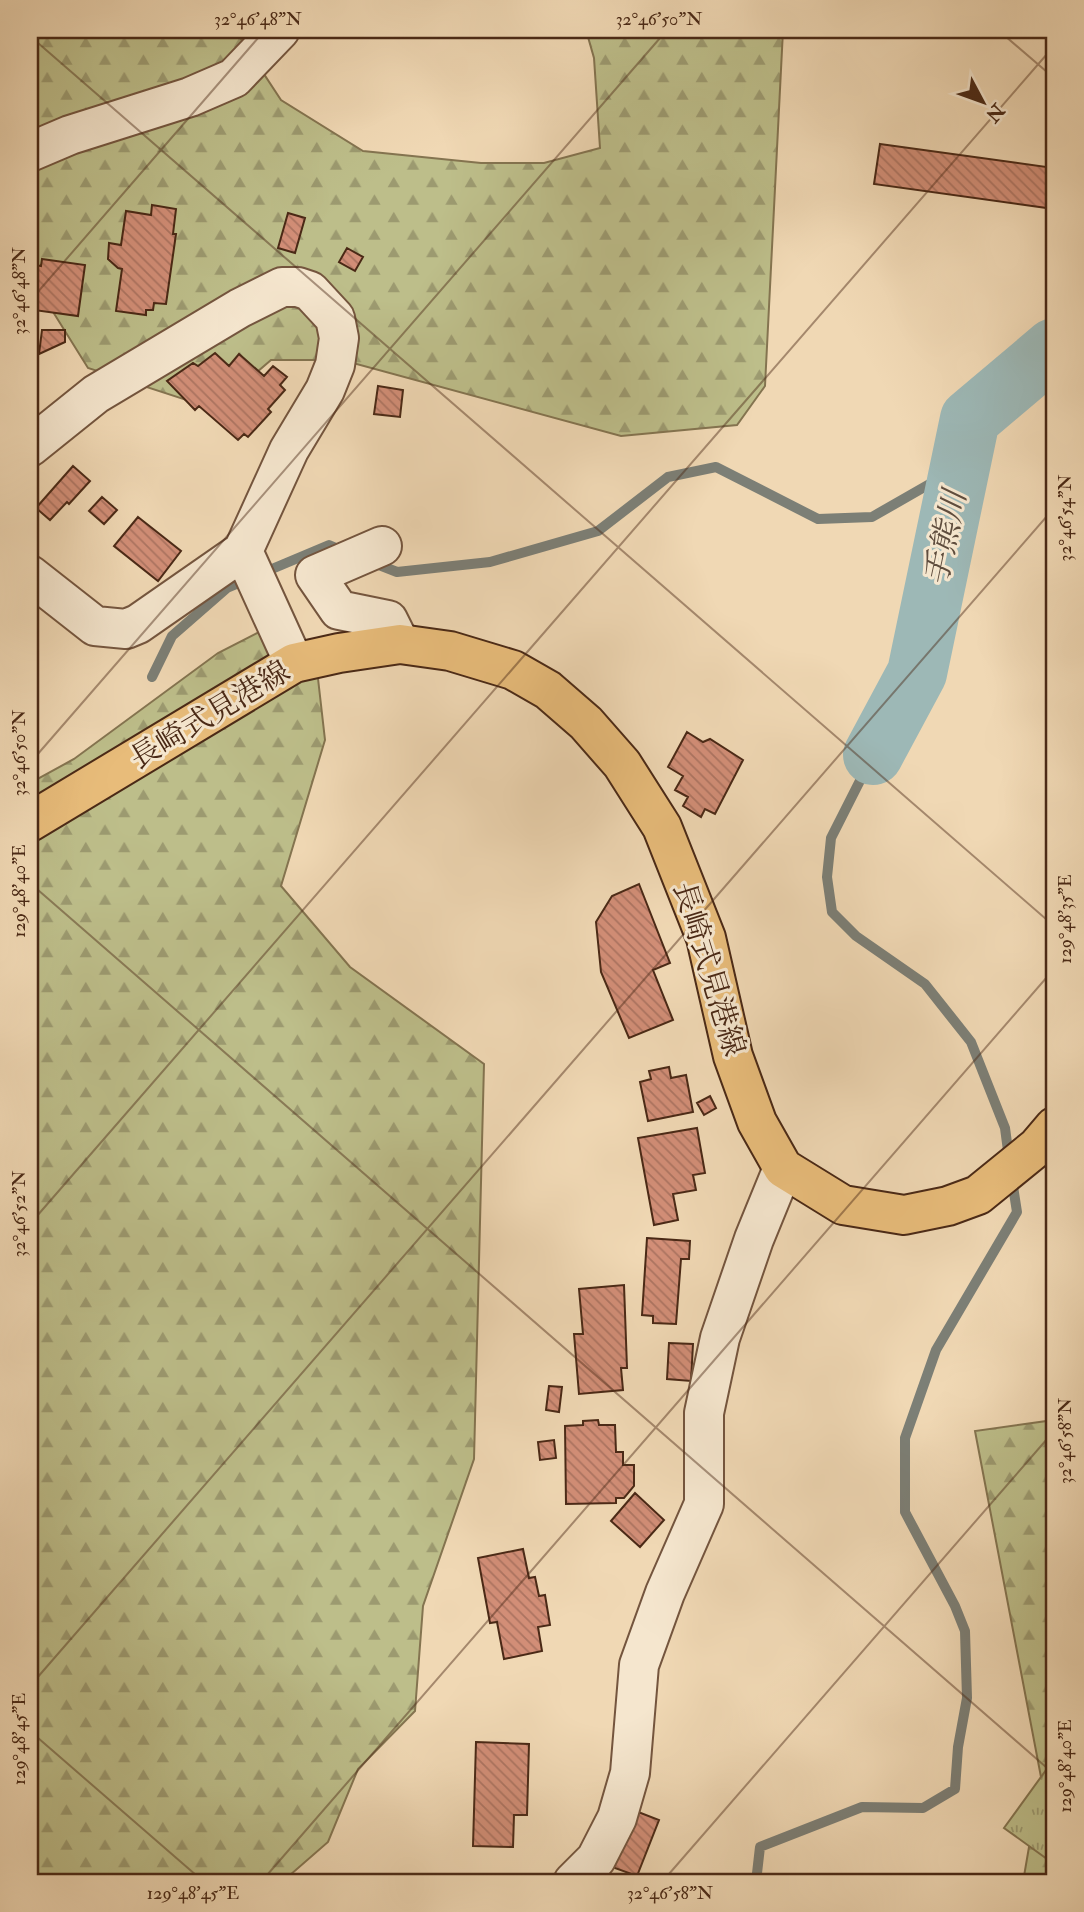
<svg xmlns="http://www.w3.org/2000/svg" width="1084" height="1912" font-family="'IM FELL Double Pica','Noto Serif JP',serif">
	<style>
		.forest { fill: url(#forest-firs); stroke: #847450; stroke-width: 2 }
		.park { fill: url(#park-tufts); stroke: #847450; stroke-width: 2 }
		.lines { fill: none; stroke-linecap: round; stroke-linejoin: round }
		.stream { stroke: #7c7f76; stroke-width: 10 }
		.river { stroke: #9db8b6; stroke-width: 60 }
		.building { fill: url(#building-back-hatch); stroke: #4a2916; stroke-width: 2 }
		.minor-casing { stroke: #74553e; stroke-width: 42 }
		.major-casing { stroke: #4a2916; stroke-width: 42 }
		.minor { stroke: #f5e6ce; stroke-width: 38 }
		.major { stroke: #e8bc7a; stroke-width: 38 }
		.ticks { fill: none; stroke: #4a2916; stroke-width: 2; stroke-opacity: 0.45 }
		.labels { text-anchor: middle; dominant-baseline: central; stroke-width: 6; stroke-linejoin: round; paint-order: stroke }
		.street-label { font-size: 30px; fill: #4a2916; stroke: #f5e6ce }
		.water-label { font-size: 32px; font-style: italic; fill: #5f4d3e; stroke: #f5e6ce }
		.neatline { fill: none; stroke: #4a2916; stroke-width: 2.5 }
		.ticks-label { font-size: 18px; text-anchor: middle; fill: #4a2916 }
	</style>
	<defs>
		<pattern id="forest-firs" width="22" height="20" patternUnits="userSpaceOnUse" patternTransform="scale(1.75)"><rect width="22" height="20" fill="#bdbe8a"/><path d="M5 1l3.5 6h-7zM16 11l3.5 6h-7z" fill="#9c9a70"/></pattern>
		<pattern id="park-tufts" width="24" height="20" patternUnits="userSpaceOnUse" patternTransform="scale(1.75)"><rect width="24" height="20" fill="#bdbe8a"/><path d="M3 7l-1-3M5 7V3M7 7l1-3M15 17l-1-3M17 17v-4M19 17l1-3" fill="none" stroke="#9c9a70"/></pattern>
		<pattern id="building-back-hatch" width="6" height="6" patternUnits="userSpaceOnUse" patternTransform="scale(1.75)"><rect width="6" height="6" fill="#d28e77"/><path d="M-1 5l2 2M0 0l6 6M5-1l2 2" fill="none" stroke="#ac7461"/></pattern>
	</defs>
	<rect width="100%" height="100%" fill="#f0d8b4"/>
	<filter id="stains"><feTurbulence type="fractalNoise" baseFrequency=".00286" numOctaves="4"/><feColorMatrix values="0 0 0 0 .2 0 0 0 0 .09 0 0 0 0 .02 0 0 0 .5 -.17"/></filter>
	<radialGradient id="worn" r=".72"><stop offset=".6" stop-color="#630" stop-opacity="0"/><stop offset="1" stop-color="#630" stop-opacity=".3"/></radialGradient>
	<path class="forest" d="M 30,30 L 235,30 L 281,100 L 363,151 L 481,163 L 544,163 L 600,148 L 594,58 L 586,30 L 783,30 L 765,386 L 737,425 L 621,436 L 342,360 L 271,360 L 214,409 L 88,368 L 30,275 Z
		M 269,627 L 316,661 L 325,740 L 281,886 L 350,967 L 484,1064 L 474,1459 L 423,1606 L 415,1711 L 358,1769 L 328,1842 L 282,1882 L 30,1882 L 30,783 L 74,759 L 218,653 Z
		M 1054,1420 L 1054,1882 L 1023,1882 L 1041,1777 L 975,1431 Z"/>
	<path class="park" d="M 1054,1759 L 1054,1864 L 1004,1828 Z"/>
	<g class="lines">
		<path class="stream" d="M 374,563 L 397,572 L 490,562 L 598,531 L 668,477 L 716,467 L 818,519 L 872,517 L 961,466
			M 260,574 L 329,545 L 343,551
			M 152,677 L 172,636 L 227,588 L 246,580
			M 873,755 L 831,838 L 827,877 L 832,912 L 856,936 L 925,984 L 971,1042 L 1005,1128 L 1009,1158
			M 756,1882 L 760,1847 L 862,1807 L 923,1808 L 955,1789 L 958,1747 L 967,1698 L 965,1631 L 955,1606 L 905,1512 L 905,1438 L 936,1350 L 1017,1212 L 1012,1180"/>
		<path class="river" d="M 873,755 L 917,673 L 970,419 L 1054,348"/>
	</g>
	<path class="building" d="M 880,144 L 1054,168 L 1054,209 L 874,184 Z
		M 152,205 L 176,209 L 173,234 L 176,234 L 166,304 L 154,303 L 153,310 L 146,310 L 146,315 L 116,311 L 122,269 L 118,268 L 108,259 L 109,243 L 121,245 L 126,211 L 151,215 Z
		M 288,213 L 305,218 L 295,253 L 278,248 Z
		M 347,248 L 363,257 L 355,271 L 339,262 Z
		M 42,259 L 85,265 L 78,316 L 34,310 L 36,301 L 30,300 L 30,264 L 41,266 Z
		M 42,330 L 65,330 L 65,342 L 39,354 Z
		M 215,353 L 229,366 L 239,354 L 264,376 L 273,366 L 287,377 L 280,385 L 285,390 L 268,409 L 271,412 L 248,437 L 244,434 L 238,440 L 199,406 L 195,410 L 167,381 L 193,363 L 198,366 Z
		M 378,386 L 403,390 L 400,417 L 374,414 Z
		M 73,466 L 90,481 L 69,504 L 67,502 L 50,520 L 36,508 Z
		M 102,497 L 117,510 L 104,524 L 89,511 Z
		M 138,517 L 181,551 L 158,581 L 114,546 Z
		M 687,732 L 703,742 L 710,739 L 743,760 L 715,814 L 705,809 L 701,817 L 683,806 L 688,797 L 675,790 L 683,776 L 668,767 Z
		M 639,884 L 670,963 L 653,970 L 673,1020 L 629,1038 L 601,972 L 596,922 L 612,896 Z
		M 669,1067 L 671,1078 L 686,1075 L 693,1112 L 648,1121 L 640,1082 L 651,1079 L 649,1071 Z
		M 710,1096 L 716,1108 L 704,1115 L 697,1103 Z
		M 697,1128 L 705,1173 L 693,1175 L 696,1190 L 673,1194 L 678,1220 L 654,1225 L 638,1138 Z
		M 647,1238 L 690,1241 L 689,1259 L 681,1259 L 676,1324 L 653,1323 L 653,1316 L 642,1315 Z
		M 624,1285 L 627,1368 L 621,1368 L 623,1390 L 579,1394 L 574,1334 L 583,1334 L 579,1289 Z
		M 669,1343 L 693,1344 L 691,1381 L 667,1379 Z
		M 549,1386 L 562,1387 L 559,1412 L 546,1410 Z
		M 598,1420 L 599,1425 L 615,1425 L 616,1452 L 623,1452 L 623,1465 L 634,1465 L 634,1486 L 624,1498 L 616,1498 L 616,1503 L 566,1504 L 565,1426 L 583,1425 L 583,1421 Z
		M 554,1440 L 556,1458 L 540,1460 L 538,1442 Z
		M 635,1493 L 664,1520 L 640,1547 L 611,1521 Z
		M 523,1549 L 529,1578 L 535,1577 L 539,1596 L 545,1595 L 550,1625 L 538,1627 L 542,1651 L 504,1659 L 497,1622 L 490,1623 L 478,1558 Z
		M 476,1742 L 529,1744 L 527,1815 L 514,1815 L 513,1847 L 473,1846 Z
		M 633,1810 L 659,1820 L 637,1876 L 612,1867 Z"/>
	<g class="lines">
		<defs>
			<path id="minor" d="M 30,152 L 70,135 L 190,97 L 234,78 L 280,30
				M 30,447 L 96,394 L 240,308 L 282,287 L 298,287 L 310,291 L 335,318 L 339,338 L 335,365 L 325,390 L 289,450 L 243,551 L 294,663
				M 382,546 L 315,575 L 339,610 L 388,620 L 400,644
				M 30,575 L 95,626 L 126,629 L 138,624 L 243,551
				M 573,1882 L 596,1859 L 617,1818 L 630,1773 L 639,1665 L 665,1593 L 704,1504 L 704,1413 L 720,1338 L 754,1239 L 783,1168"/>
			<path id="major" d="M 30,822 L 294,663 L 339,653 L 400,644 L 450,651 L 513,670 L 548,690 L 586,723 L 622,764 L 662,827 L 706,938 L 733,1056 L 757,1122 L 783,1168 L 843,1205 L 904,1215 L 948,1206 L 978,1195 L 1037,1147 L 1054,1127"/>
		</defs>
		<use href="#minor" class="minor-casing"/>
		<use href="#major" class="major-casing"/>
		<use href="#minor" class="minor"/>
		<use href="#major" class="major"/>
	</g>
	<path class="ticks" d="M 998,30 L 1054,78M 30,36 L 1054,926M 30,301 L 265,30M 30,763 L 667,30M 30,883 L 1054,1774M 30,1224 L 1054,46M 30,1686 L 1054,508M 30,1731 L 204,1882M 261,1882 L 1054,969M 662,1882 L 1054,1431"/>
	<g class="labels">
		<g class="street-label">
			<text transform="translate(210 715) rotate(-31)">長崎式見港線</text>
			<text transform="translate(709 969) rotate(73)">長崎式見港線</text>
		</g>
		<g class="water-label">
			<text transform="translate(946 538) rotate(-78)">手熊川</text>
		</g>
	</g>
	<rect width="1084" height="1912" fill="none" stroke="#f0d8b4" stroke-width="77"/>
	<g transform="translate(983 102) rotate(131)" stroke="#f5e6ce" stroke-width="5" paint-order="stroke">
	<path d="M0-5L12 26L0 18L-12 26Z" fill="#4a2916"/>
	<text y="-10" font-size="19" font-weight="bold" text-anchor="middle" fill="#4a2916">N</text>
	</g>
	<rect x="38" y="38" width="1008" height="1836" class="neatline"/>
	<g class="ticks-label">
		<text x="258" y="25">32°46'48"N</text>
		<text x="659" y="25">32°46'50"N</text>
		<text transform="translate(19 291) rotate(-90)" y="6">32°46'48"N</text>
		<text transform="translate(1065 518) rotate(-90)" y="6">32°46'54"N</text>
		<text transform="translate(19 753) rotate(-90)" y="6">32°46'50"N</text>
		<text transform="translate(19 891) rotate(-90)" y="6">129°48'40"E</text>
		<text transform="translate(1065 919) rotate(-90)" y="6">129°48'35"E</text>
		<text transform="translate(19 1214) rotate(-90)" y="6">32°46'52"N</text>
		<text transform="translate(1065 1441) rotate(-90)" y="6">32°46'58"N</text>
		<text transform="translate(19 1739) rotate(-90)" y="6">129°48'45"E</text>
		<text transform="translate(1065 1766) rotate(-90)" y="6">129°48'40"E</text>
		<text x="193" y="1899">129°48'45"E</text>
		<text x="670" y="1899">32°46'58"N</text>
	</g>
	<rect width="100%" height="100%" filter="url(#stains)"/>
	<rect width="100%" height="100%" fill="url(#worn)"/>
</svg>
